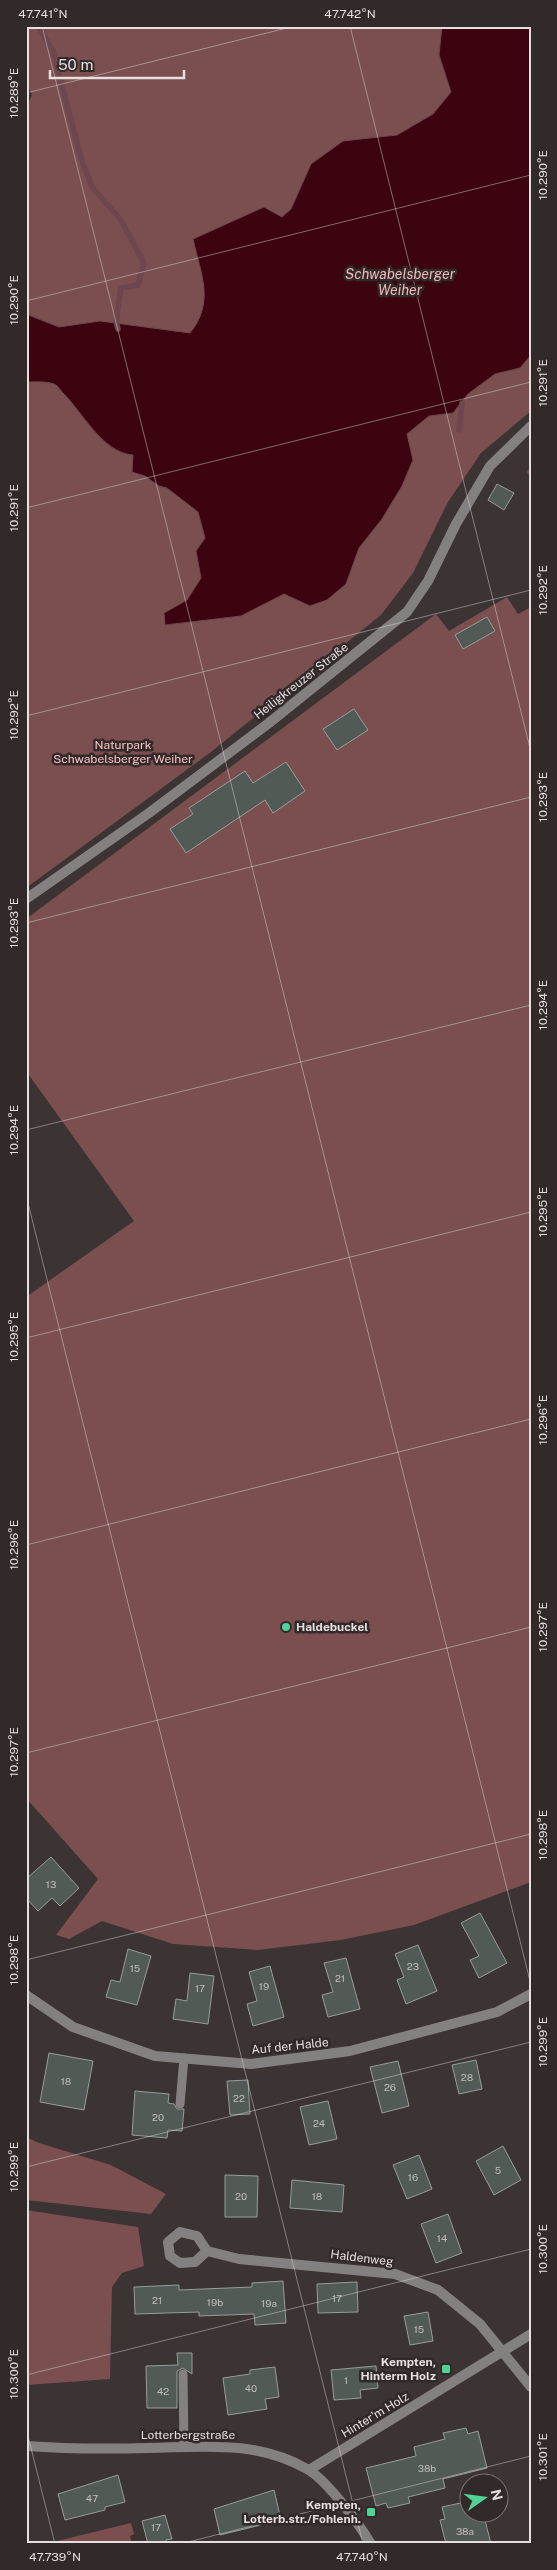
<svg xmlns="http://www.w3.org/2000/svg" width="557" height="2570" font-family="'Public Sans',sans-serif">
	<style>
		.green { fill: #7b4e50 }
		.water { fill: #3b040e; stroke: #6e464d }
		.lines { fill: none; stroke-linecap: round; stroke-linejoin: round }
		.stream { stroke: #6e464d; stroke-width: 5.5 }
		.building { fill: #515a55; stroke: #959e99 }
		.service { stroke: #858080; stroke-width: 9 }
		.minor { stroke: #858080; stroke-width: 10 }
		.ticks { fill: none; stroke: #e5dfdf; stroke-width: 1; stroke-opacity: 0.45 }
		.poi-dot { fill: #4fd399; stroke: #322929; stroke-width: 2 }
		.labels { text-anchor: middle; dominant-baseline: central; stroke-width: 5; stroke-linejoin: round; paint-order: stroke }
		.number-label { font-size: 10px; fill: #c0bebc }
		.street-label { font-size: 12px; fill: #e5dfdf; stroke: #322929 }
		.park-label { font-size: 12px; fill: #fcc1c2; stroke: #322929 }
		.poi-label { font-size: 12px; font-weight: bold; fill: #e5dfdf; stroke: #322929; text-anchor: end }
		.water-label { font-size: 14px; font-style: italic; fill: #f4b9bb; stroke: #322929 }
		.neatline { fill: none; stroke: #e5dfdf; stroke-width: 2 }
		.ticks-label { font-size: 12px; text-anchor: middle; fill: #e5dfdf }
	</style>
	<rect width="100%" height="100%" fill="#3c3333"/>
	<path class="green" d="M 26,26 L 442,26 L 439,55 L 451,92 L 433,114 L 397,135 L 343,141 L 311,164 L 291,209 L 282,217 L 193,239 C 202,276 216,301 190,334 L 100,321 L 59,327 L 26,314 L 26,108 L 32,95 L 26,82 Z
		M 531,355 L 531,411 L 481,453 L 448,502 L 413,573 L 381,615 L 211,752 L 26,888 L 26,382 C 34,382 47,381 54,384 C 57,385 60,390 62,392 C 83,412 101,453 133,455 L 132,472 L 145,476 L 159,486 L 167,488 L 198,512 L 205,538 L 196,551 L 201,578 L 187,600 L 164,613 L 166,625 L 241,616 L 284,594 L 310,606 L 346,584 L 359,548 L 382,519 L 413,460 L 407,434 L 429,416 L 453,413 L 468,394 L 495,374 L 520,368 Z
		M 507,597 L 518,614 L 531,607 L 531,1882 L 414,1925 L 341,1940 L 258,1950 L 173,1944 L 102,1921 L 69,1939 L 56,1935 L 98,1879 L 26,1798 L 26,1297 L 134,1221 L 26,1071 L 26,919 L 436,614 L 449,631 Z
		M 26,2137 L 39,2143 L 111,2165 L 166,2194 L 151,2214 L 26,2200 Z
		M 26,2210 L 138,2227 L 144,2266 L 122,2273 L 112,2287 L 110,2379 L 26,2385 Z
		M 131,2523 L 134,2534 L 130,2536 L 132,2544 L 45,2544 Z"/>
	<path class="water" d="M 442,26 L 531,26 L 531,355 L 520,368 L 495,374 L 468,394 L 453,413 L 429,416 L 407,434 L 413,460 L 402,486 L 382,519 L 359,548 L 346,584 L 327,600 L 310,606 L 284,594 L 241,616 L 165,625 L 164,613 L 187,600 L 201,578 L 196,551 L 205,538 L 198,512 L 167,488 L 159,486 L 145,476 L 132,472 L 133,455 C 101,452 83,412 62,392 C 60,389 57,385 54,384 C 46,381 34,382 26,382 L 26,314 L 59,327 L 100,321 L 190,333 C 215,302 201,275 193,239 L 264,207 L 282,217 L 291,209 L 311,164 L 343,141 L 397,135 L 433,114 L 451,92 L 439,55 Z"/>
	<g class="lines">
		<path class="stream" d="M 38,26 L 53,51 L 81,158 L 92,187 L 121,220 L 144,263 L 138,285 L 121,288 L 116,322 L 118,329
			M 459,430 L 462,403
			M 530,472 L 531,473"/>
	</g>
	<path class="building" d="M 497,484 L 514,493 L 504,510 L 488,500 Z
		M 487,617 L 495,631 L 463,649 L 455,635 Z
		M 354,709 L 368,730 L 337,750 L 323,729 Z
		M 286,762 L 305,791 L 273,813 L 265,800 L 186,853 L 170,829 L 193,814 L 189,808 L 245,771 L 253,783 Z
		M 51,1857 L 79,1888 L 60,1906 L 52,1898 L 38,1911 L 26,1898 L 26,1879 Z
		M 480,1913 L 507,1963 L 479,1978 L 470,1960 L 479,1956 L 461,1923 Z
		M 418,1945 L 437,1991 L 406,2004 L 397,1980 L 404,1977 L 395,1954 Z
		M 128,1949 L 151,1956 L 137,2005 L 106,1997 L 111,1980 L 120,1982 Z
		M 346,1958 L 360,2009 L 328,2017 L 322,1995 L 333,1992 L 324,1963 Z
		M 270,1966 L 284,2017 L 253,2026 L 247,2004 L 257,2001 L 249,1972 Z
		M 190,1973 L 214,1976 L 208,2024 L 173,2019 L 176,1999 L 187,2001 Z
		M 49,2053 L 93,2061 L 84,2110 L 40,2102 Z
		M 476,2060 L 482,2089 L 459,2094 L 452,2065 Z
		M 398,2061 L 409,2106 L 382,2113 L 370,2067 Z
		M 248,2080 L 250,2114 L 230,2115 L 227,2081 Z
		M 135,2091 L 169,2094 L 168,2103 L 174,2104 L 177,2109 L 184,2109 L 182,2131 L 168,2130 L 167,2138 L 132,2135 Z
		M 328,2101 L 337,2139 L 309,2145 L 300,2107 Z
		M 503,2146 L 521,2180 L 494,2195 L 476,2161 Z
		M 419,2155 L 432,2189 L 407,2199 L 393,2165 Z
		M 225,2175 L 258,2176 L 257,2217 L 225,2217 Z
		M 292,2180 L 344,2185 L 342,2212 L 290,2208 Z
		M 448,2214 L 462,2253 L 436,2263 L 421,2224 Z
		M 283,2281 L 286,2323 L 255,2325 L 254,2314 L 199,2316 L 199,2312 L 135,2314 L 134,2287 L 179,2285 L 179,2290 L 252,2287 L 252,2283 Z
		M 357,2282 L 358,2312 L 318,2313 L 317,2284 Z
		M 428,2312 L 433,2341 L 410,2345 L 404,2316 Z
		M 177,2353 L 192,2353 L 192,2374 L 183,2368 L 177,2371 L 177,2408 L 147,2408 L 146,2366 L 178,2365 Z
		M 376,2366 L 378,2388 L 360,2390 L 361,2398 L 334,2400 L 331,2370 Z
		M 275,2367 L 279,2397 L 265,2399 L 267,2409 L 228,2415 L 223,2378 L 250,2374 L 250,2370 Z
		M 466,2428 L 468,2434 L 478,2431 L 487,2468 L 443,2479 L 445,2488 L 408,2497 L 410,2503 L 388,2508 L 386,2503 L 376,2506 L 366,2468 L 416,2456 L 414,2447 L 445,2439 L 443,2433 Z
		M 118,2475 L 125,2502 L 105,2507 L 105,2510 L 65,2520 L 58,2494 Z
		M 274,2490 L 281,2520 L 220,2535 L 214,2509 Z
		M 470,2501 L 470,2512 L 483,2512 L 491,2544 L 446,2544 L 440,2520 L 445,2519 L 442,2507 Z
		M 165,2515 L 172,2539 L 166,2540 L 167,2544 L 148,2544 L 142,2521 Z"/>
	<g class="lines">
		<path class="service" d="M 180,2104 L 184,2058
			M 183,2374 L 184,2447"/>
		<path class="minor" d="M 26,899 L 149,813 L 269,723 L 407,612 L 428,581 L 456,524 L 490,466 L 531,426
			M 26,1995 L 73,2027 L 155,2056 L 251,2064 L 350,2051 L 497,2012 L 531,1994
			M 207,2251 L 195,2262 L 180,2263 L 170,2256 L 168,2242 L 180,2232 L 197,2236 L 207,2251 L 239,2259 L 395,2274 L 438,2290 L 480,2324 L 531,2387
			M 26,2446 C 67,2449 107,2449 148,2448 C 204,2447 256,2440 307,2469 C 327,2480 359,2524 371,2544
			M 309,2470 L 531,2334"/>
	</g>
	<path class="ticks" d="M 42,26 L 531,1985M 350,26 L 531,752M 26,93 L 295,26M 26,301 L 531,175M 26,508 L 531,382M 26,716 L 531,590M 26,923 L 531,797M 26,1130 L 531,1005M 26,1195 L 363,2544M 26,1338 L 531,1212M 26,1545 L 531,1419M 26,1753 L 531,1627M 26,1960 L 531,1834M 26,2167 L 531,2042M 26,2375 L 531,2249M 26,2428 L 55,2544M 180,2544 L 531,2456"/>
	<g class="poi-dot">
		<circle cx="286" cy="1627" r="5"/>
		<rect x="441" y="2364" width="10" height="10" rx="2.5"/>
		<rect x="366" y="2507" width="10" height="10" rx="2.5"/>
	</g>
	<g class="labels">
		<g class="number-label">
			<text x="51" y="1884">13</text>
			<text x="413" y="1966">23</text>
			<text x="135" y="1968">15</text>
			<text x="340" y="1978">21</text>
			<text x="264" y="1986">19</text>
			<text x="200" y="1988">17</text>
			<text x="467" y="2077">28</text>
			<text x="66" y="2081">18</text>
			<text x="390" y="2087">26</text>
			<text x="239" y="2098">22</text>
			<text x="158" y="2117">20</text>
			<text x="319" y="2123">24</text>
			<text x="498" y="2170">5</text>
			<text x="413" y="2177">16</text>
			<text x="241" y="2196">20</text>
			<text x="317" y="2196">18</text>
			<text x="442" y="2238">14</text>
			<text x="337" y="2298">17</text>
			<text x="157" y="2300">21</text>
			<text x="215" y="2302">19b</text>
			<text x="269" y="2303">19a</text>
			<text x="419" y="2329">15</text>
			<text x="346" y="2380">1</text>
			<text x="251" y="2388">40</text>
			<text x="163" y="2391">42</text>
			<text x="427" y="2468">38b</text>
			<text x="92" y="2498">47</text>
			<text x="156" y="2527">17</text>
			<text x="465" y="2531">38a</text>
		</g>
		<g class="street-label">
			<text transform="translate(301 681) rotate(-38)">Heiligkreuzer Straße</text>
			<text transform="translate(290 2046) rotate(-6)">Auf der Halde</text>
			<text transform="translate(362 2258) rotate(7)">Haldenweg</text>
			<text transform="translate(375 2415) rotate(-31)">Hinter'm Holz</text>
			<text x="188" y="2435">Lotterbergstraße</text>
		</g>
		<g class="park-label">
			<text x="123" y="745">Naturpark<tspan x="123" dy="14">Schwabelsberger Weiher</tspan></text>
		</g>
		<g class="poi-label">
			<text x="296" y="1627" text-anchor="start">Haldebuckel</text>
			<text x="436" y="2362">Kempten,<tspan x="436" dy="14">Hinterm Holz</tspan></text>
			<text x="361" y="2505">Kempten,<tspan x="361" dy="14">Lotterb.str./Fohlenh.</tspan></text>
		</g>
		<g class="water-label">
			<text x="400" y="274">Schwabelsberger<tspan x="400" dy="16">Weiher</tspan></text>
		</g>
	</g>
	<rect width="557" height="2570" fill="none" stroke="#322929" stroke-width="55"/>
	<g transform="translate(484 2498) rotate(76)"><circle r="24" fill="#322929" stroke="#7a7272"/>
	<path d="M0-4L9 19L0 12L-9 19Z" fill="#4fd399"/>
	<text y="-8" font-size="14" font-weight="bold" text-anchor="middle" fill="#e5dfdf">N</text>
	</g>
	<path d="M50 70v8h134v-8" fill="none" stroke="#e5dfdf" stroke-width="2.5"/>
	<text x="58" y="70" font-size="15" fill="#e5dfdf" stroke="#322929" stroke-width="4" paint-order="stroke">50 m</text>
	<rect x="28" y="28" width="502" height="2514" class="neatline"/>
	<g class="ticks-label">
		<text x="43" y="18">47.741°N</text>
		<text x="350" y="18">47.742°N</text>
		<text transform="translate(14 93) rotate(-90)" y="4">10.289°E</text>
		<text transform="translate(543 175) rotate(-90)" y="4">10.290°E</text>
		<text transform="translate(14 300) rotate(-90)" y="4">10.290°E</text>
		<text transform="translate(543 383) rotate(-90)" y="4">10.291°E</text>
		<text transform="translate(14 508) rotate(-90)" y="4">10.291°E</text>
		<text transform="translate(543 590) rotate(-90)" y="4">10.292°E</text>
		<text transform="translate(14 715) rotate(-90)" y="4">10.292°E</text>
		<text transform="translate(543 797) rotate(-90)" y="4">10.293°E</text>
		<text transform="translate(14 923) rotate(-90)" y="4">10.293°E</text>
		<text transform="translate(543 1005) rotate(-90)" y="4">10.294°E</text>
		<text transform="translate(14 1130) rotate(-90)" y="4">10.294°E</text>
		<text transform="translate(543 1212) rotate(-90)" y="4">10.295°E</text>
		<text transform="translate(14 1337) rotate(-90)" y="4">10.295°E</text>
		<text transform="translate(543 1420) rotate(-90)" y="4">10.296°E</text>
		<text transform="translate(14 1545) rotate(-90)" y="4">10.296°E</text>
		<text transform="translate(543 1627) rotate(-90)" y="4">10.297°E</text>
		<text transform="translate(14 1752) rotate(-90)" y="4">10.297°E</text>
		<text transform="translate(543 1835) rotate(-90)" y="4">10.298°E</text>
		<text transform="translate(14 1960) rotate(-90)" y="4">10.298°E</text>
		<text transform="translate(543 2042) rotate(-90)" y="4">10.299°E</text>
		<text transform="translate(14 2167) rotate(-90)" y="4">10.299°E</text>
		<text transform="translate(543 2249) rotate(-90)" y="4">10.300°E</text>
		<text transform="translate(14 2374) rotate(-90)" y="4">10.300°E</text>
		<text transform="translate(543 2457) rotate(-90)" y="4">10.301°E</text>
		<text x="55" y="2561">47.739°N</text>
		<text x="362" y="2561">47.740°N</text>
	</g>
</svg>
